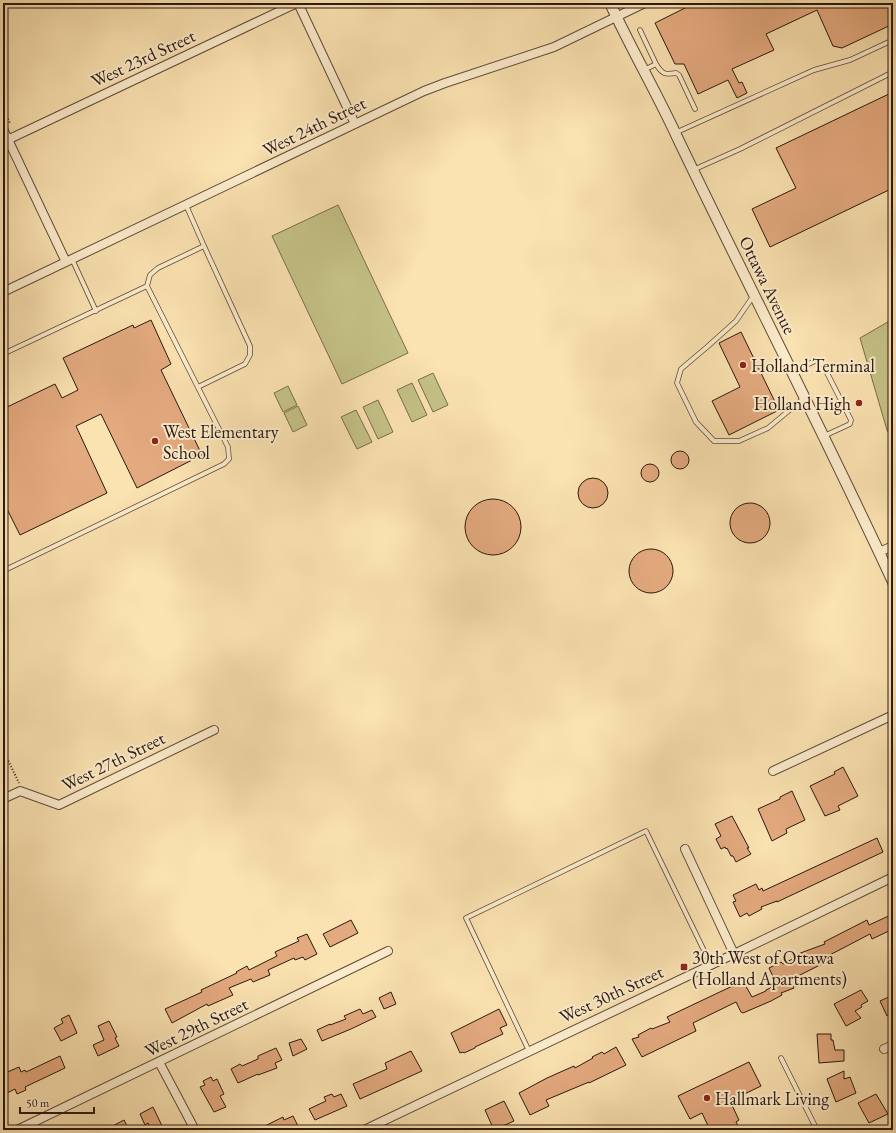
<svg xmlns="http://www.w3.org/2000/svg" width="896" height="1133" font-family="'EB Garamond',serif">
	<style>
		.green { fill: #c5c287; stroke: #786d4b }
		.building { fill: #e4aa7f; stroke: #2a180f }
		.lines { fill: none; stroke-linecap: round; stroke-linejoin: round }
		.service-casing { stroke: #5e4a38; stroke-width: 5.5 }
		.minor-casing { stroke: #5e4a38; stroke-width: 10 }
		.tertiary-casing { stroke: #5e4a38; stroke-width: 12 }
		.path { stroke: #2a180f; stroke-width: 2; stroke-dasharray: 1 2; stroke-linecap: butt }
		.service { stroke: #fceccc; stroke-width: 4 }
		.minor { stroke: #fceccc; stroke-width: 8 }
		.tertiary { stroke: #fceccc; stroke-width: 10 }
		.poi-dot { fill: #8f2418; stroke: #fceccc; stroke-width: 1.5 }
		.labels { text-anchor: middle; dominant-baseline: central; stroke-width: 4; stroke-linejoin: round; paint-order: stroke }
		.street-label { font-size: 18px; fill: #2a180f; stroke: #fceccc }
		.poi-label { font-size: 18px; fill: #2a180f; stroke: #fceccc; text-anchor: start }
	</style>
	<rect width="100%" height="100%" fill="#fbe2b1"/>
	<filter id="stains"><feTurbulence type="fractalNoise" baseFrequency=".005" numOctaves="4"/><feColorMatrix values="0 0 0 0 .2 0 0 0 0 .09 0 0 0 0 .02 0 0 0 .5 -.17"/></filter>
	<radialGradient id="worn" r=".72"><stop offset=".6" stop-color="#630" stop-opacity="0"/><stop offset="1" stop-color="#630" stop-opacity=".3"/></radialGradient>
	<path class="green" d="M 338,205 L 408,353 L 342,384 L 272,236 Z
		M 893,319 L 893,442 L 887,430 L 860,338 Z
		M 433,373 L 448,405 L 433,412 L 418,380 Z
		M 412,383 L 427,415 L 412,422 L 397,390 Z
		M 288,386 L 297,405 L 283,412 L 274,393 Z
		M 378,400 L 393,432 L 378,439 L 363,407 Z
		M 298,406 L 307,425 L 293,432 L 284,413 Z
		M 356,410 L 372,442 L 357,449 L 341,417 Z"/>
	<path class="building" d="M 695,3 L 893,3 L 893,24 L 842,48 L 833,46 L 817,10 L 766,34 L 774,50 L 732,69 L 739,83 L 742,82 L 747,93 L 737,98 L 728,80 L 698,94 L 684,64 L 675,64 L 655,23 Z
		M 893,92 L 893,188 L 770,247 L 752,209 L 796,188 L 776,148 Z
		M 151,320 L 171,364 L 161,370 L 202,455 L 137,488 L 101,414 L 76,426 L 107,493 L 20,535 L 3,501 L 3,409 L 55,384 L 62,398 L 78,390 L 63,358 L 133,325 L 134,328 Z
		M 741,332 L 779,410 L 729,435 L 712,401 L 740,387 L 719,343 Z
		M671 460a9 9 0 1 1 18 0a9 9 0 1 1-18 0Z
		M641 473a9 9 0 1 1 18 0a9 9 0 1 1-18 0Z
		M578 493a15 15 0 1 1 30 0a15 15 0 1 1-30 0Z
		M465 527a28 28 0 1 1 56 0a28 28 0 1 1-56 0Z
		M730 523a20 20 0 1 1 40 0a20 20 0 1 1-40 0Z
		M629 571a22 22 0 1 1 44 0a22 22 0 1 1-44 0Z
		M 843,767 L 858,796 L 838,806 L 840,810 L 825,816 L 810,786 L 835,774 L 834,772 Z
		M 792,791 L 805,820 L 786,829 L 787,833 L 772,841 L 758,809 L 780,799 L 780,797 Z
		M 732,816 L 749,848 L 747,848 L 751,854 L 736,862 L 733,856 L 731,856 L 727,848 L 726,849 L 725,847 L 721,849 L 716,839 L 721,836 L 715,824 Z
		M 877,838 L 883,852 L 777,902 L 777,901 L 761,907 L 762,909 L 749,916 L 747,913 L 740,917 L 733,902 L 736,901 L 733,895 L 756,884 L 759,890 L 762,888 L 763,891 Z
		M 893,914 L 893,929 L 872,939 L 870,934 L 822,959 L 824,963 L 790,980 L 794,988 L 781,993 L 782,995 L 771,1001 L 743,1013 L 741,1012 L 736,1002 L 693,1023 L 696,1031 L 642,1057 L 632,1039 L 639,1037 L 638,1035 L 651,1028 L 652,1029 L 670,1022 L 667,1017 L 743,981 L 752,997 L 766,991 L 766,990 L 777,985 L 769,968 L 781,962 L 783,964 L 796,957 L 795,955 L 825,944 L 824,942 L 867,920 L 869,925 Z
		M 351,920 L 358,933 L 330,947 L 323,934 Z
		M 307,934 L 317,954 L 305,960 L 303,957 L 295,960 L 294,958 L 268,970 L 270,975 L 253,982 L 251,979 L 229,988 L 233,995 L 208,1006 L 207,1004 L 172,1023 L 165,1009 L 202,992 L 201,990 L 237,973 L 236,972 L 247,966 L 249,970 L 277,956 L 275,952 L 299,941 L 297,938 Z
		M 861,990 L 868,1001 L 861,1005 L 862,1007 L 855,1011 L 861,1018 L 846,1026 L 834,1004 Z
		M 391,992 L 396,1004 L 384,1009 L 379,998 Z
		M 893,995 L 893,1013 L 887,1016 L 880,1001 Z
		M 360,1009 L 363,1014 L 372,1010 L 376,1017 L 351,1029 L 322,1041 L 317,1030 L 330,1024 L 330,1025 L 346,1019 L 344,1016 Z
		M 499,1009 L 507,1025 L 500,1028 L 503,1034 L 475,1047 L 475,1048 L 464,1053 L 463,1052 L 460,1053 L 451,1033 Z
		M 69,1015 L 77,1033 L 61,1041 L 54,1028 L 63,1023 L 61,1019 Z
		M 109,1021 L 117,1037 L 115,1038 L 119,1046 L 98,1056 L 93,1045 L 104,1040 L 98,1026 Z
		M 817,1034 L 831,1034 L 831,1040 L 833,1040 L 835,1050 L 844,1050 L 844,1061 L 819,1063 Z
		M 301,1039 L 307,1049 L 293,1056 L 289,1043 Z
		M 616,1047 L 626,1065 L 589,1083 L 589,1082 L 546,1100 L 549,1106 L 530,1115 L 519,1093 L 547,1078 L 574,1066 L 575,1068 L 593,1058 L 592,1057 L 602,1052 L 604,1054 Z
		M 276,1048 L 282,1060 L 275,1063 L 277,1068 L 258,1075 L 258,1074 L 238,1083 L 231,1069 L 240,1064 L 242,1066 L 258,1059 L 258,1056 Z
		M 411,1051 L 422,1071 L 360,1099 L 353,1084 L 387,1069 L 385,1063 Z
		M 60,1056 L 65,1068 L 25,1087 L 26,1090 L 17,1094 L 15,1089 L 3,1095 L 3,1074 L 19,1067 L 21,1072 L 25,1070 L 26,1072 Z
		M 749,1062 L 761,1086 L 730,1101 L 739,1120 L 736,1122 L 740,1130 L 710,1130 L 702,1113 L 690,1119 L 678,1096 Z
		M 844,1071 L 844,1079 L 850,1077 L 856,1093 L 836,1102 L 827,1079 Z
		M 211,1077 L 213,1081 L 217,1079 L 224,1094 L 220,1096 L 226,1107 L 214,1112 L 200,1087 L 205,1085 L 203,1081 Z
		M 332,1094 L 334,1097 L 341,1094 L 347,1106 L 315,1120 L 309,1109 L 326,1101 L 324,1097 Z
		M 876,1094 L 888,1114 L 869,1123 L 858,1103 Z
		M 504,1101 L 514,1121 L 494,1130 L 485,1110 Z
		M 153,1107 L 164,1130 L 151,1130 L 148,1123 L 145,1125 L 140,1114 Z
		M 293,1116 L 300,1130 L 257,1130 L 283,1117 L 284,1120 Z
		M 124,1120 L 129,1130 L 105,1130 Z"/>
	<g class="lines">
		<defs>
			<path id="service" d="M 640,30 L 656,64
				M 644,70 L 656,64 C 662,74 665,75 676,73 L 679,75 L 695,109
				M 675,133 L 814,70 L 850,60 L 893,40
				M 693,170 L 740,149 L 893,72
				M 72,259 L 96,311
				M 147,286 L 150,275 L 158,268 L 204,246 L 186,205
				M 754,295 L 736,321 L 707,347 L 681,369 L 677,383 L 696,422 L 714,441 L 739,441 L 768,428 L 804,398
				M 3,354 L 147,286 L 228,447 L 229,459 L 224,464 L 3,571
				M 792,372 L 817,360 L 821,361 L 851,420 L 850,424 L 824,436
				M 198,387 L 245,364 L 250,355 L 250,346 L 204,246
				M 529,1051 L 466,918 L 646,831 L 711,965
				M 781,1058 L 817,1130"/>
			<path id="minor" d="M 298,3 L 355,124
				M 3,129 L 66,262
				M 3,142 L 297,3
				M 3,292 L 424,91 L 445,83 L 554,47 L 645,3
				M 879,552 L 893,546
				M 773,771 L 893,715
				M 3,799 L 20,791 L 59,805 L 214,730
				M 685,849 L 734,954
				M 884,1049 L 893,1045
				M 159,1062 L 195,1130
				M 17,1130 L 388,951
				M 364,1130 L 734,954 L 893,877"/>
			<path id="tertiary" d="M 610,3 C 631,49 657,93 678,139 C 749,287 824,433 893,582"/>
		</defs>
		<use href="#service" class="service-casing"/>
		<use href="#minor" class="minor-casing"/>
		<use href="#tertiary" class="tertiary-casing"/>
		<path class="path" d="M 3,108 L 10,123
			M 3,750 L 19,783"/>
		<use href="#service" class="service"/>
		<use href="#minor" class="minor"/>
		<use href="#tertiary" class="tertiary"/>
	</g>
	<g class="poi-dot">
		<circle cx="743" cy="365" r="4"/>
		<circle cx="859" cy="403" r="4"/>
		<circle cx="155" cy="441" r="4"/>
		<rect x="680" y="963" width="8" height="8" rx="2"/>
		<circle cx="707" cy="1098" r="4"/>
	</g>
	<g class="labels">
		<g class="street-label">
			<text transform="translate(143 58) rotate(-25)">West 23rd Street</text>
			<text transform="translate(314 126) rotate(-26)">West 24th Street</text>
			<text transform="translate(768 285) rotate(64)">Ottawa Avenue</text>
			<text transform="translate(113 761) rotate(-26)">West 27th Street</text>
			<text transform="translate(611 994) rotate(-25)">West 30th Street</text>
			<text transform="translate(196 1027) rotate(-26)">West 29th Street</text>
		</g>
		<g class="poi-label">
			<text x="751" y="365">Holland Terminal</text>
			<text x="851" y="403" text-anchor="end">Holland High</text>
			<text x="163" y="431">West Elementary<tspan x="163" dy="21">School</tspan></text>
			<text x="692" y="957">30th West of Ottawa<tspan x="692" dy="21">(Holland Apartments)</tspan></text>
			<text x="715" y="1098">Hallmark Living</text>
		</g>
	</g>
	<rect width="896" height="1133" fill="none" stroke="#fbe2b1" stroke-width="16"/>
	<rect x="4" y="4" width="888" height="1125" fill="none" stroke="#2a180f" stroke-width="2"/>
	<rect x="8" y="8" width="880" height="1117" fill="none" stroke="#2a180f"/>
	<path d="M20 1107v6h74v-6" fill="none" stroke="#2a180f" stroke-width="2"/>
	<text x="26" y="1107" font-size="12" fill="#2a180f" stroke="#fceccc" stroke-width="3" paint-order="stroke">50 m</text>
	<rect width="100%" height="100%" filter="url(#stains)"/>
	<rect width="100%" height="100%" fill="url(#worn)"/>
</svg>
